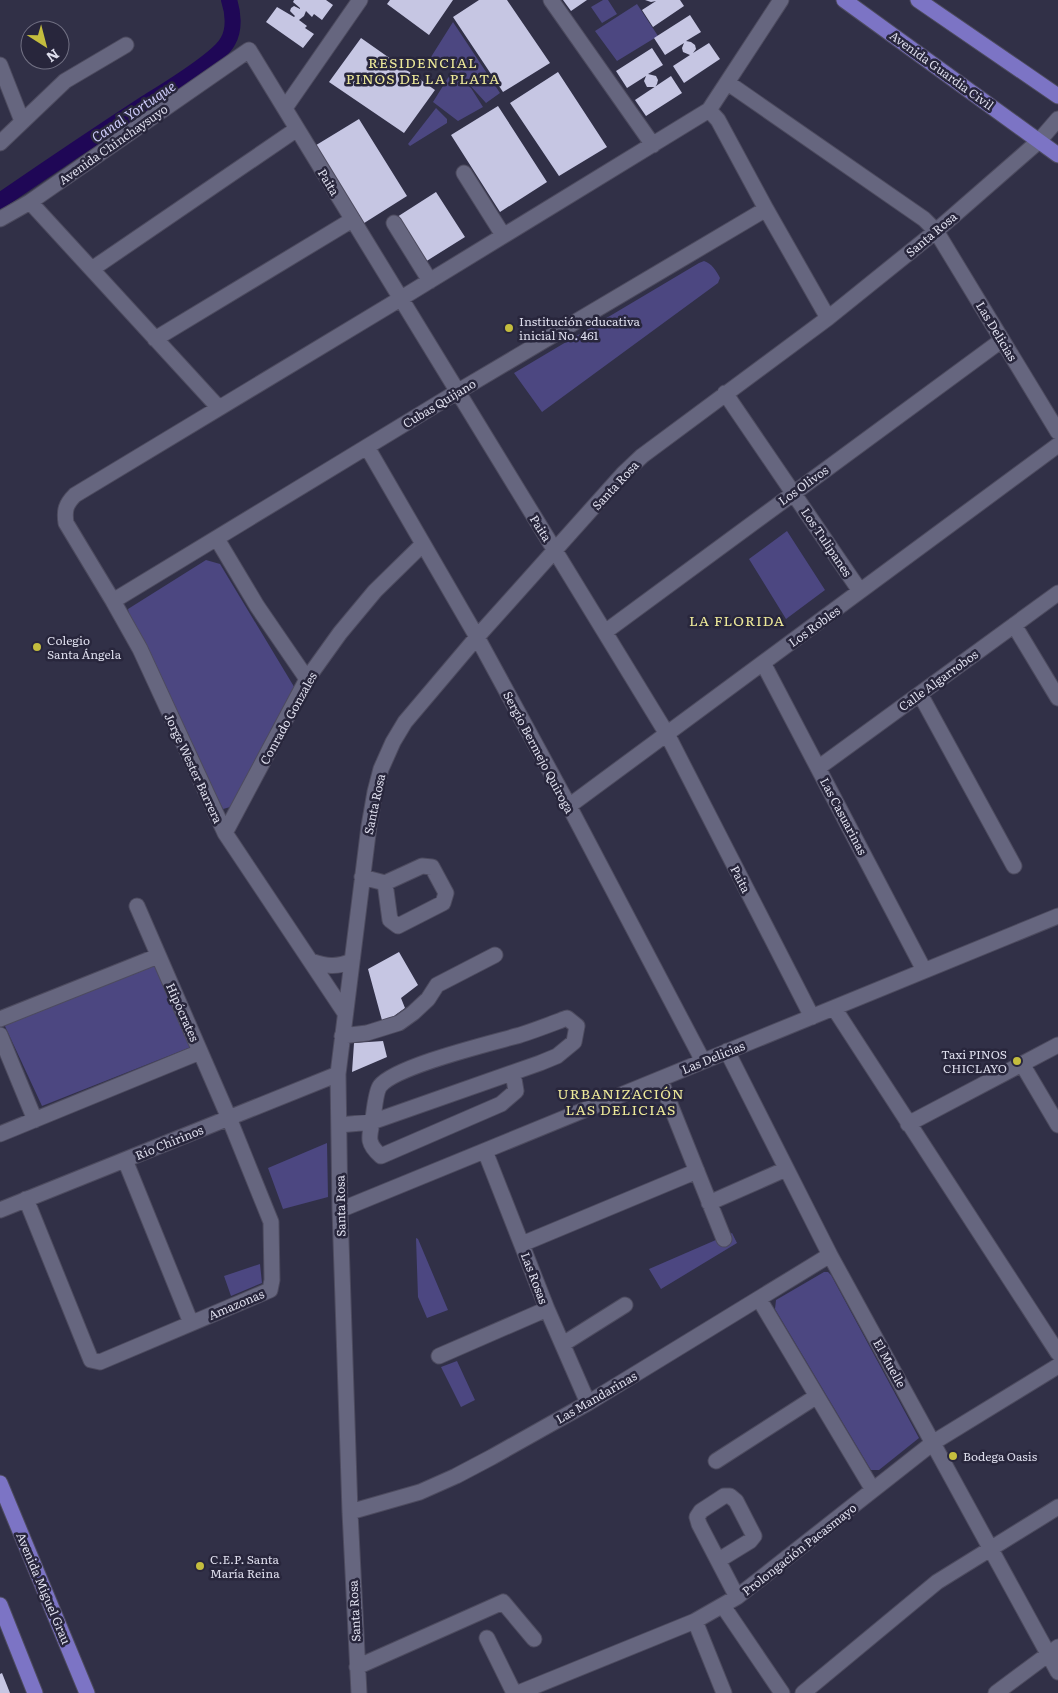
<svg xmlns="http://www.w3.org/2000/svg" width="1058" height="1693" font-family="Literata,serif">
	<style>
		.green { fill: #4c4781 }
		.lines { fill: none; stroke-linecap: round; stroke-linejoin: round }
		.canal { stroke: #1f0756; stroke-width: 16 }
		.building { fill: #c6c6e3 }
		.minor-casing { stroke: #4d4b5f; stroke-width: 17 }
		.major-casing { stroke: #4d4b5f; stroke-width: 17 }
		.minor { stroke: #66667f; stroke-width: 15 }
		.major { stroke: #7c74c5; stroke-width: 15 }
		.poi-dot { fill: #c4bd3e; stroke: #28263c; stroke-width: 2 }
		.labels { text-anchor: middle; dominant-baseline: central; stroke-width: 5; stroke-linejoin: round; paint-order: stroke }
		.street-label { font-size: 12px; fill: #dedeed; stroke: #28263c }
		.poi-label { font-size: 12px; fill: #dedeed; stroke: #28263c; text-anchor: start }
		.neighbourhood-label { font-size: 14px; letter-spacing: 1px; fill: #ece899; stroke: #28263c }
		.water-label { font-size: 14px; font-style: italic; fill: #cccaf8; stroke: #28263c }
	</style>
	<rect width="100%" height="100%" fill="#313047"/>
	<path class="green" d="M 603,0 L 608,0 L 617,14 L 602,23 L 591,7 Z
		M 637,4 L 658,36 L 617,61 L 595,31 Z
		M 453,22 L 500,93 L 486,103 L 467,82 L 431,57 Z
		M 451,73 L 471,88 L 483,107 L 458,121 L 433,102 Z
		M 436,108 L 447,119 L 447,123 L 410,146 L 408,144 Z
		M 704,261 C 712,264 716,270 720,278 L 718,283 L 542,412 L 514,373 L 699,263 Z
		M 787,531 L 825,590 L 786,619 L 749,559 Z
		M 206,560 L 220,564 L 296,690 L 234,806 L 223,809 L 130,620 L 128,609 Z
		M 154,965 L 191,1047 L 42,1106 L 4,1024 Z
		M 327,1143 L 328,1197 L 283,1209 L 268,1168 Z
		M 732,1233 L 737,1243 L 661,1289 L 649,1269 Z
		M 416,1238 L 418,1239 L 448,1310 L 427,1318 L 418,1297 Z
		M 260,1264 L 262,1283 L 231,1296 L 224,1276 Z
		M 824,1272 L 828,1272 L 831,1275 L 919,1438 L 879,1470 L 871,1470 L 775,1309 L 776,1300 Z
		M 457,1361 L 475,1400 L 461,1407 L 441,1367 Z"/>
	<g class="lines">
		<path class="canal" d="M 0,201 C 48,168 97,135 146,103 C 165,91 219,59 228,41 C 235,29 233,12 229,0"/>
	</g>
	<path class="building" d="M 294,0 L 326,0 L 333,5 L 322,20 L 314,14 L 312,17 L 306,11 L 304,16 L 299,20 L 307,26 L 305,28 L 314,34 L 303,48 L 266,22 L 277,7 L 294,17 L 295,16 L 290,11 L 291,8 L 294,6 L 300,9 L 300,8 L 293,2 Z
		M 390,0 L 453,0 L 429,35 L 387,4 Z
		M 479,0 L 507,0 L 550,63 L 503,92 L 453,17 Z
		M 563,0 L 587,0 L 571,11 Z
		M 645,0 L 680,0 L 684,6 L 653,27 L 642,10 L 656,1 L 651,2 Z
		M 690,15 L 701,32 L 686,41 L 691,42 L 695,45 L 696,49 L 693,53 L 709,43 L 720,59 L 684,83 L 673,66 L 690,55 L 683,52 L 682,48 L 684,43 L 665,55 L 654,38 Z
		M 361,38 L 435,90 L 404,133 L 329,82 Z
		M 652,48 L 663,65 L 648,74 L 656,76 L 658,80 L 657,84 L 655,87 L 647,87 L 644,81 L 646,76 L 627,88 L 616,71 Z
		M 558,72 L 607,147 L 559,176 L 510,103 Z
		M 671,76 L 682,93 L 646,116 L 635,100 Z
		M 498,106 L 547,182 L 500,212 L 451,135 Z
		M 359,119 L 407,196 L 361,225 L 313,147 Z
		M 436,192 L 465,237 L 425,262 L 397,217 Z
		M 399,952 L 418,985 L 401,998 L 405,1008 L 383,1024 L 368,969 Z
		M 383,1041 L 387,1057 L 352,1072 L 354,1043 Z
		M 2,1673 L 10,1693 L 0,1693 L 0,1674 Z"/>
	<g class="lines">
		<defs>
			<path id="minor" d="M 551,0 L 653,145
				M 0,65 L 22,121
				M 728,83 L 924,219 L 936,231 L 1058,432
				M 285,108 L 360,0
				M 709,110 L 718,120 L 766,209 L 828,318
				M 0,143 L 65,81 L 126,45
				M 464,173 L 503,235
				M 30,202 L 219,408
				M 0,219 L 30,202 L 249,50 L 667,734 L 812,1017
				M 394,223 L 430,281
				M 92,269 L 297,129
				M 155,339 L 352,220
				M 725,393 L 860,591
				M 367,447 L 477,637 L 569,806 L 703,1061
				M 217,539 L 257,606 L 307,679
				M 113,601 L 457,392 L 766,209
				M 1014,625 L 1058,698
				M 605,632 L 1002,340
				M 763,663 L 924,970
				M 920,694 L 1014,866
				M 818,768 L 1058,593
				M 569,806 L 1058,445
				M 225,833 L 307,679 L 340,633 L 375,591 L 423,544
				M 362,877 L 385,883 L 422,866 L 432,867 L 446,893 L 443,903 L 398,926 L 390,920 L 385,883
				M 311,961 C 326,966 337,968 351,961
				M 834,1008 L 1058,1353
				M 345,1013 L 225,833 L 140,649 L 113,601 L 66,523 C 64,510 66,504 75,495 L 400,299 L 709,110 L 781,0
				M 0,1019 L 158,956
				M 0,1035 L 35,1120
				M 342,1036 L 367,1033 L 399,1023 L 413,1013 L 428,999 L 437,985 L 495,955
				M 727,1051 L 830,1255 L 1058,1672
				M 1022,1064 L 1058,1125
				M 660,1079 L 724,1239
				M 908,1124 L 1058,1045
				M 339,1125 L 372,1122 L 540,1063 L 557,1056 L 574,1042 L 577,1026 L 567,1018 C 551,1024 536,1030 520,1035 C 492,1043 395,1066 380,1086 C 376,1091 374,1111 373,1119 C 369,1137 366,1143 381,1156 L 501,1104 L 516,1091 L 513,1073
				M 0,1134 L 200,1052
				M 485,1151 L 547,1309 L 588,1403
				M 125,1160 L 191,1323
				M 26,1199 L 91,1360 L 100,1362 L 270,1290 L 272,1280 L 271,1222 L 229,1118 L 137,906
				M 709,1203 L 786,1169
				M 0,1210 L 338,1074
				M 340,1210 L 1058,916
				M 522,1244 L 697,1171
				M 759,1299 L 873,1490
				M 563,1344 L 625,1305
				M 439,1356 L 547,1309
				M 716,1461 L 817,1396
				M 350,1512 L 420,1492 L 456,1476 L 492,1457 L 588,1403 L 830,1255
				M 719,1560 L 750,1541 L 754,1536 L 736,1501 L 730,1496 L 724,1496 L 701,1511 L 697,1517 L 699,1524 L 737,1597
				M 723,1606 L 782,1693
				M 695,1621 L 724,1693
				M 487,1638 L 514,1693
				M 357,1667 L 503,1602 L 534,1639
				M 359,1693 L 350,1512 L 340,1210 L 338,1074 L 369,826 L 375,792 L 381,769 L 393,742 L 405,722 L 477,637 L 623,474 L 642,456 L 828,318 L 936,231 L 1039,141 L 1058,119
				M 518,1693 L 695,1621 L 737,1597 L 934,1442 L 1058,1366
				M 803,1693 L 937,1582 L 1058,1507
				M 996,1693 L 1058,1647"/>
			<path id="major" d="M 844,0 L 1058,155
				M 918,0 L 1058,96
				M 0,1483 L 87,1693
				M 0,1605 L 35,1693"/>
		</defs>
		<use href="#minor" class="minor-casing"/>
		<use href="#major" class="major-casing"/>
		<use href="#minor" class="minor"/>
		<use href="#major" class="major"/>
	</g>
	<g class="poi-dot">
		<circle cx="509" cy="328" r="5"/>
		<circle cx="37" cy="647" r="5"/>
		<circle cx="1017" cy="1061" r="5"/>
		<circle cx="953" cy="1456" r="5"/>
		<circle cx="200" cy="1566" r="5"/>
	</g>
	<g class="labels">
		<g class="street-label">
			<text transform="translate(942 70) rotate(36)">Avenida Guardia Civil</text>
			<text transform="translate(113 144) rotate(-35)">Avenida Chinchaysuyo</text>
			<text transform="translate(329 182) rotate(59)">Paita</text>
			<text transform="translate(931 234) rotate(-40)">Santa Rosa</text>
			<text transform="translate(997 331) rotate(59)">Las Delicias</text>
			<text transform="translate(439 403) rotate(-31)">Cubas Quijano</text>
			<text transform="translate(615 485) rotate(-47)">Santa Rosa</text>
			<text transform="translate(803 485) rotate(-36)">Los Olivos</text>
			<text transform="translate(541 528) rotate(58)">Paita</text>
			<text transform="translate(827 542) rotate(56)">Los Tulipanes</text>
			<text transform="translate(814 626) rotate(-36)">Los Robles</text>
			<text transform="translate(938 680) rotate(-36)">Calle Algarrobos</text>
			<text transform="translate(288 718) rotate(-61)">Conrado Gonzales</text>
			<text transform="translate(539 752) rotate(62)">Sergio Bermejo Quiroga</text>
			<text transform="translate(194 768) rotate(65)">Jorge Wester Barrera</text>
			<text transform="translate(374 804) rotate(-78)">Santa Rosa</text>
			<text transform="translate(844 816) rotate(62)">Las Casuarinas</text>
			<text transform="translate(741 879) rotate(63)">Paita</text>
			<text transform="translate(183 1012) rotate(66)">Hipócrates</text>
			<text transform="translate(713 1057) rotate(-22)">Las Delicias</text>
			<text transform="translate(169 1142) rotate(-22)">Río Chirinos</text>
			<text transform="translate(340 1206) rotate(-91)">Santa Rosa</text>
			<text transform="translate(535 1278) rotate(69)">Las Rosas</text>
			<text transform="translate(236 1304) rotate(-23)">Amazonas</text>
			<text transform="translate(890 1363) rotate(61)">El Muelle</text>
			<text transform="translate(596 1397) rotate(-30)">Las Mandarinas</text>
			<text transform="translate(799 1549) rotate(-38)">Prolongación Pacasmayo</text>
			<text transform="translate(44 1588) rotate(67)">Avenida Miguel Grau</text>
			<text transform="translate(354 1611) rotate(-93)">Santa Rosa</text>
		</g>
		<g class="poi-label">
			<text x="519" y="321">Institución educativa<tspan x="519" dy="14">inicial No. 461</tspan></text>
			<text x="47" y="640">Colegio<tspan x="47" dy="14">Santa Ángela</tspan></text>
			<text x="1007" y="1054" text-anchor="end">Taxi PINOS<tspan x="1007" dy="14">CHICLAYO</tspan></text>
			<text x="963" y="1456">Bodega Oasis</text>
			<text x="210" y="1559">C.E.P. Santa<tspan x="210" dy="14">María Reina</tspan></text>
		</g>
		<g class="neighbourhood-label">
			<text x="423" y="62">RESIDENCIAL<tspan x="423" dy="16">PINOS DE LA PLATA</tspan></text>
			<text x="737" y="620">LA FLORIDA</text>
			<text x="621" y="1093">URBANIZACIÓN<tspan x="621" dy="16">LAS DELICIAS</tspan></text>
		</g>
		<g class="water-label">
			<text transform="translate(133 111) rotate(-34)">Canal Yortuque</text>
		</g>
	</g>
	<g transform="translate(45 45) rotate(144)"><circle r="24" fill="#28263c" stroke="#717083"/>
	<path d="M0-4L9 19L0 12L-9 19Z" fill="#c4bd3e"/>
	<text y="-8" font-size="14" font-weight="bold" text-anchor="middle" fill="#dedeed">N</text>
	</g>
</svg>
